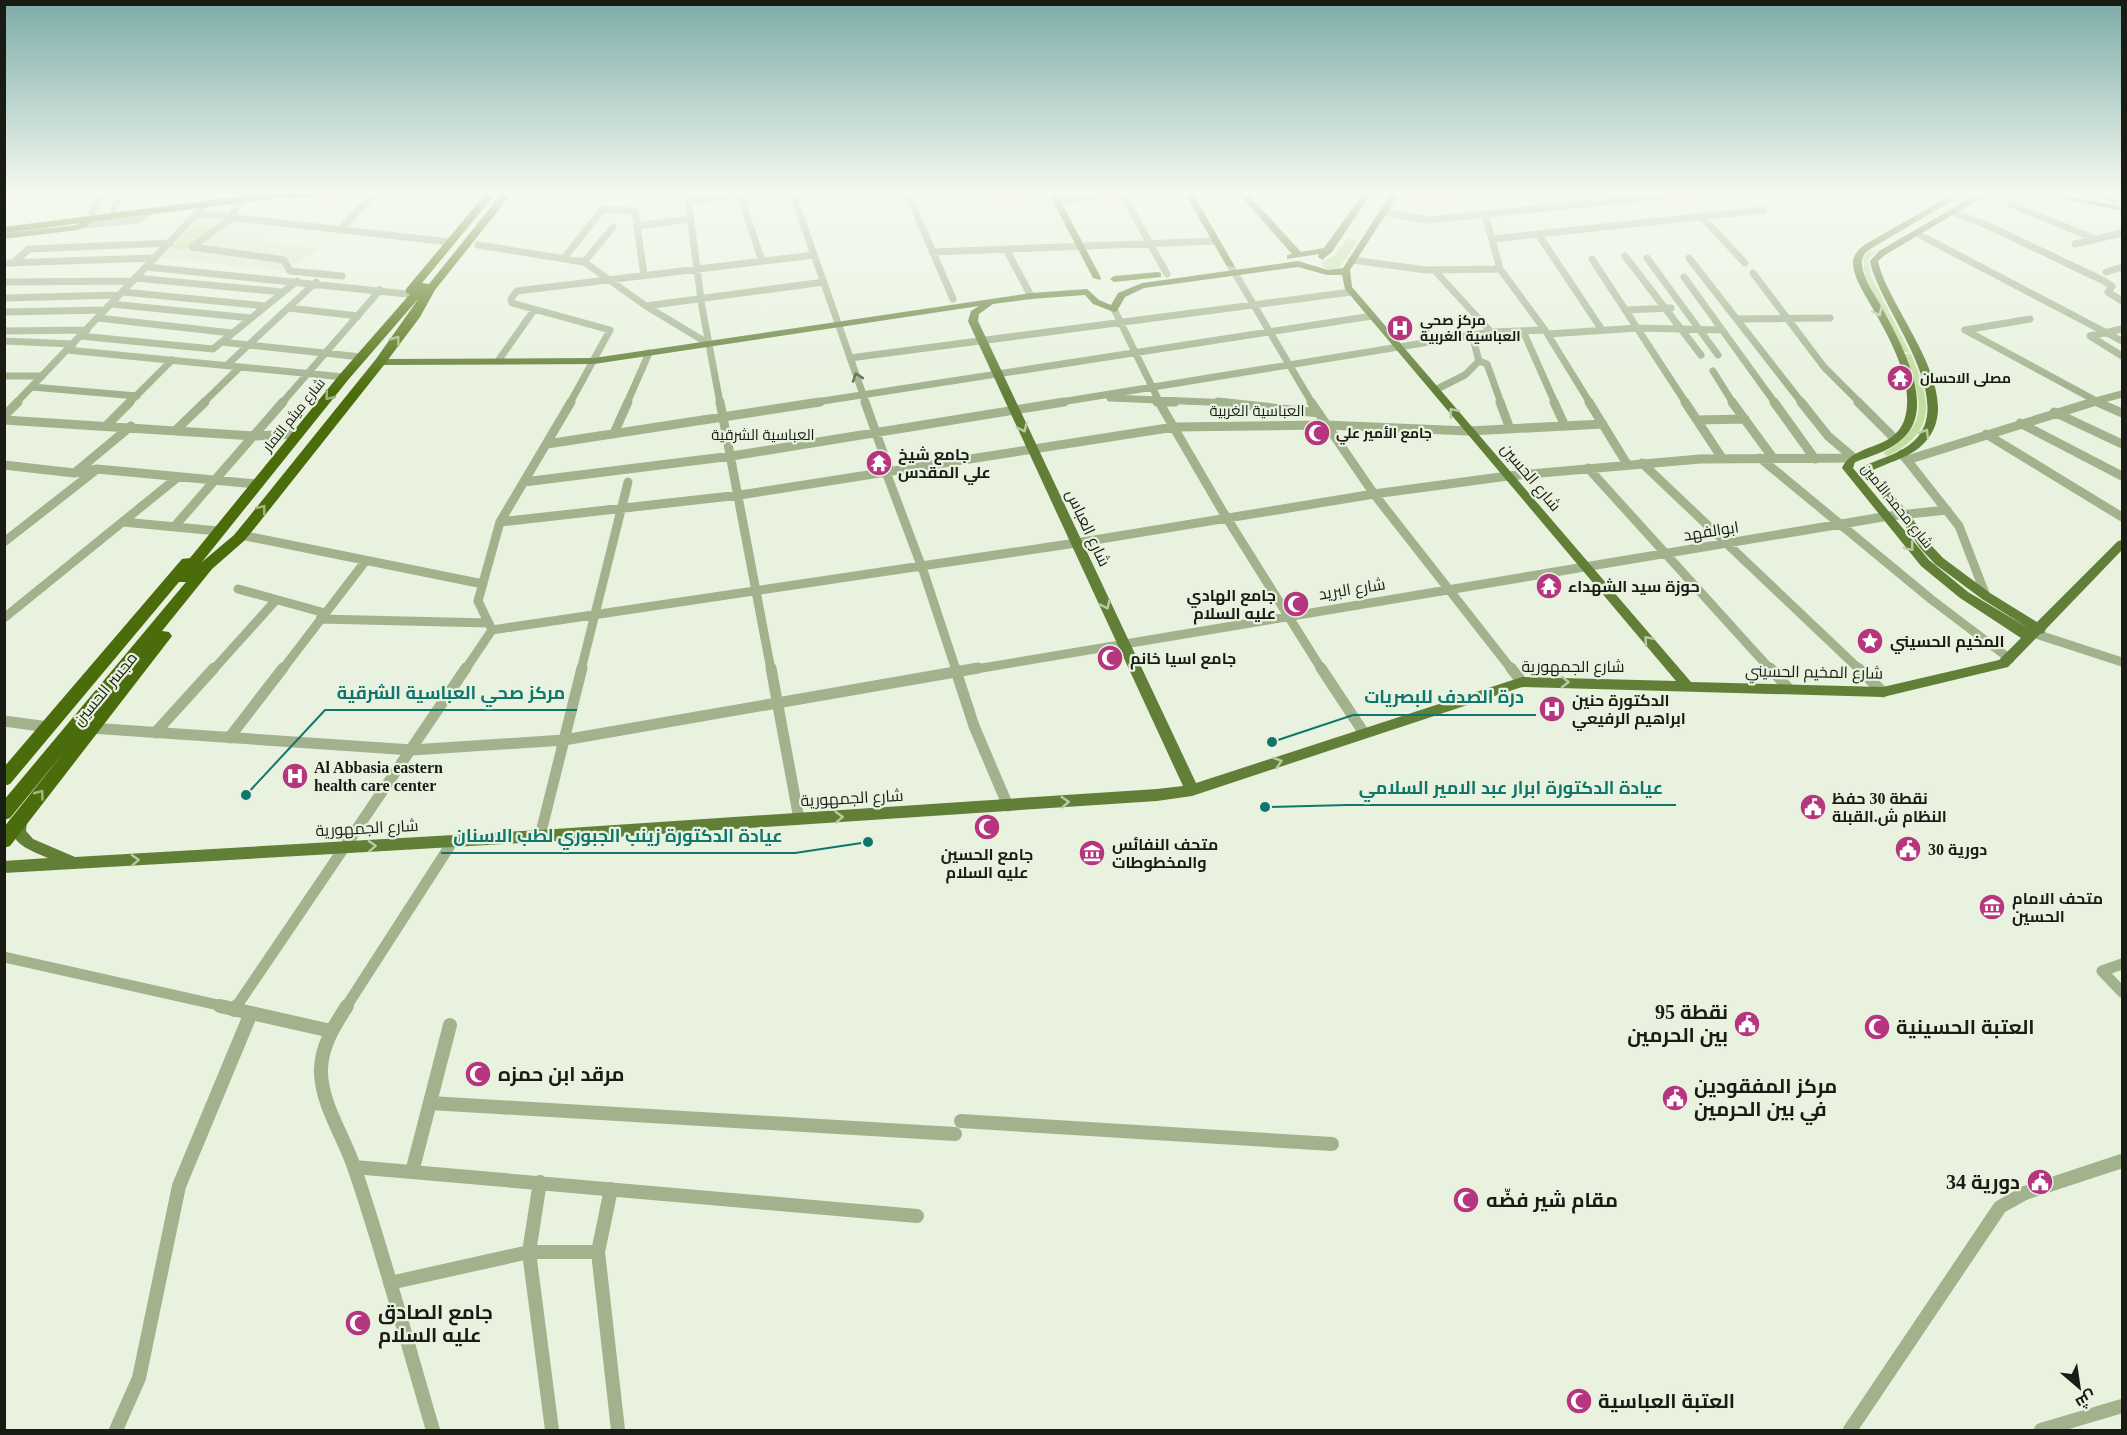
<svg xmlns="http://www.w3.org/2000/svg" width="2127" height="1435" font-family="'Times New Roman',Cairo,serif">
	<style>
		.built { fill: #dce9ce }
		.green { fill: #c1dea0 }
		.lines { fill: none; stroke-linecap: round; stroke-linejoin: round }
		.minor-far3 { stroke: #a1b28d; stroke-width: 7 }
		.minor-far2 { stroke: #a1b28d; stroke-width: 9 }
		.minor-far1 { stroke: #a1b28d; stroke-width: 11 }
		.minor { stroke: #a1b28d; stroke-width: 14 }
		.major { fill: #627f38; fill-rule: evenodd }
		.highway { fill: #4b6c0a; fill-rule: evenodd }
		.oneway { stroke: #b9caa4 }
		.oneway2 { stroke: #a1b67f }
		.oneway3 { stroke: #5d6751 }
		.labels { text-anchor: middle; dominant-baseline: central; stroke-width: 4.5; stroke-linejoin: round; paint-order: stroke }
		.far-poi-label { font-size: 14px; font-weight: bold; fill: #191c15; stroke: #e8f2de; text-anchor: start }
		.far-street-label { font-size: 14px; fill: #191c15; stroke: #e8f2de }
		.far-neighbourhood-label { font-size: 15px; fill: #191c15; stroke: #e8f2de }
		.poi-label { font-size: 16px; font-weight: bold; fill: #191c15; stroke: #e8f2de; text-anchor: start }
		.street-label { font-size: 16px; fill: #191c15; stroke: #e8f2de }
		.near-poi-label { font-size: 20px; font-weight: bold; fill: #191c15; stroke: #e8f2de; text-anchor: start }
		.leader { fill: none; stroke: #0f766e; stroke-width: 2 }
		.callout-dot { fill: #0f766e; stroke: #e8f2de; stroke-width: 2 }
		.callout-label { font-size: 18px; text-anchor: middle; font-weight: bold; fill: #0f766e; stroke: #e8f2de; stroke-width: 4.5; stroke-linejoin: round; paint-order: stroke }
	</style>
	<rect width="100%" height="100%" fill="#e8f2de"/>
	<path class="built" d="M 976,192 L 1022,192 L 1024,196 L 971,204 L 969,201 L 958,202 L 956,195 Z
		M 202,217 L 281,228 L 260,243 L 319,248 L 287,271 L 160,258 Z"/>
	<path class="green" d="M 198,221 L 205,222 L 201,226 L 216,226 L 184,250 L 170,248 Z
		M 1347,239 L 1357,240 L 1357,243 L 1339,268 L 1329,270 L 1323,267 L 1322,262 L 1334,256 Z
		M 1870,250 L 1875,252 L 1868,260 L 1871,276 L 1910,353 L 1904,352 L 1865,276 L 1863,258 Z
		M 1905,354 L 1911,354 C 1930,400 1939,430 1888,456 L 1883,453 C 1932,424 1921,401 1905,354 Z"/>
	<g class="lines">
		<path class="minor-far3" d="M 687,192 L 702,307 L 720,403
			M 739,192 L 762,261
			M 792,192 L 866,403
			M 907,192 L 953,299
			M 1121,192 L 1167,274
			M 2100,192 L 2114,200
			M 1395,194 L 1464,192
			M 4,196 L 16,192
			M 241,200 L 232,214 L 236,218 L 450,242
			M 688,201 L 759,192
			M 1057,201 L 1125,192
			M 2010,204 L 2095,239
			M 113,209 L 124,192
			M 92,212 L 106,192
			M 1383,212 L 1428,220 L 1701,192
			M 1953,212 L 1991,227 L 2102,280 L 2112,286 L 2108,292 L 2122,301
			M 197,214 L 232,216
			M 1485,214 L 1500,269 L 1545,330 L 1590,403
			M 1701,216 L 1745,263
			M 233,217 L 192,247 L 284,260 L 290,271 L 342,276
			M 83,225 L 139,220 L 150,212
			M 637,226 L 690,219
			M 340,230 L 376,192
			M 1916,233 L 2122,341
			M 1538,234 L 1602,330
			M 1492,239 L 1763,210
			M 2075,244 L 2122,233
			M 478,245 L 584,262 L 646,306 L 709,344
			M 1006,249 L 1031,296
			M 932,252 L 1216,241
			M 1625,256 L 1701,355
			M 564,258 L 603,209 L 635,211 L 644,275
			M 1647,258 L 1718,355
			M 1689,258 L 1802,403
			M 1592,259 L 1686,403
			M 1352,260 L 1426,270 L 1500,269
			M 584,262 L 613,227
			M 4,263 L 155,258
			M 13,263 L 29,249 L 170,243
			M 1230,265 L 1312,403
			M 147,267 L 407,294
			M 1435,271 L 1491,332
			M 2106,272 L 2122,267
			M 1753,273 L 1824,367 L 1860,403
			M 1684,277 L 1775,403
			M 135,278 L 283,292
			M 4,282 L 133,281
			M 123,292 L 266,306
			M 4,298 L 119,295
			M 111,304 L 251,318
			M 646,306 L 824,282
			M 289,308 L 358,316
			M 1114,309 L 1160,403
			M 1626,310 L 1671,308
			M 4,312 L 105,310
			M 98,318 L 232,333
			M 1737,319 L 1830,318
			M 2122,329 L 2090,336 L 2122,356
			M 1965,330 L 2100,403
			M 1965,330 L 2030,319
			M 4,331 L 87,330
			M 1523,331 L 1555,403
			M 1548,334 L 1638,328 L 1722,330
			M 80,336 L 213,349 L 297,281
			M 4,341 L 73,344
			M 222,342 L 361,357
			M 67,350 L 344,377
			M 850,358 L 1351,292
			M 498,361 L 534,310
			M 1479,361 L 1487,364 L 1501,403
			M 227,365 L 316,282
			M 1713,371 L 1733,403
			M 4,376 L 42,376
			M 32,387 L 137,396
			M 1439,388 L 1465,375 L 1479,361 L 1472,335
			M 1110,398 L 1232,403
			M 16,403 L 205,205
			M 129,403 L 172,360
			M 203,403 L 240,367
			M 282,403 L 380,290
			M 570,403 L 610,330 L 512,303 L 511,299 L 517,291 L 814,255
			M 627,403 L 649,353
			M 810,403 L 1372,316
			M 1055,403 L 1491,332 L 1545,330
			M 2088,403 L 2122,394"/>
		<path class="minor-far2" d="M 720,402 L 771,670
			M 865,402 L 890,472
			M 1157,402 L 1175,402
			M 1159,402 L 1223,512 L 1322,670
			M 1218,402 L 1319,413
			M 1311,402 L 1374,494 L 1512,670
			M 1500,402 L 1510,429
			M 1554,402 L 1565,426
			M 1589,402 L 1627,464
			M 1685,402 L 1722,458
			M 1732,402 L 1773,458
			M 1774,402 L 1815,459
			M 1801,402 L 1828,436 L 1854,458
			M 1858,402 L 1895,439
			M 2097,402 L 2122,413
			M 2054,412 L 2122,444
			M 4,416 L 18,402
			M 4,420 L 254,436 L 298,434
			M 1698,420 L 1745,419
			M 2020,423 L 2122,476
			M 107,425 L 130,402
			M 177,429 L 205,402
			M 614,433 L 628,402
			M 1986,434 L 2122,517
			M 547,444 L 820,402
			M 1902,454 L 1907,460 L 2093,402
			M 1760,458 L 1932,600 L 2010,659
			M 1907,460 L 1959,526 L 1986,596
			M 1642,463 L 1860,670
			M 4,465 L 74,473 L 97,469 L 257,484
			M 1588,468 L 1771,670
			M 77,471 L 131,426
			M 886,472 L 924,573 L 956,670
			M 524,482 L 732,456 L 1064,402
			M 123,522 L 218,531
			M 500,522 L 740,495 L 1174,427 L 1325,425 L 1469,431 L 1603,424
			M 174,527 L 283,402
			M 241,535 L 483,584
			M 4,542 L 96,470
			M 238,589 L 325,613
			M 4,618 L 178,477
			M 320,619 L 489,623
			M 492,630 L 478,601 L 500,522 L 571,402
			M 2036,634 L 2122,662
			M 213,670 L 276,600
			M 282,670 L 364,563
			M 465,670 L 492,630 L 1076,543 L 1374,494 L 1508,476 L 1700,459 L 1854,458
			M 581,670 L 628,482
			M 970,670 L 1889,516 L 1947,510"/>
		<path class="minor-far1" d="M 771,668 L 799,819
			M 955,668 L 974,726 L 1008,806
			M 1321,668 L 1364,733
			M 1511,668 L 1522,682
			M 1770,668 L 1788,688
			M 1858,668 L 1883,692
			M 4,721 L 48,727
			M 90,728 L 412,750 L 564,740 L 978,668
			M 155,733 L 214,668
			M 229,738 L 283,668
			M 540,836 L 582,668
			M 4,957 L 227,1007
			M 2122,964 L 2102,971 L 2122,992
			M 236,1007 L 466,668
			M 346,1007 L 453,841"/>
		<path class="minor" d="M 220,1006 L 331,1031
			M 347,1006 C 334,1026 320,1048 321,1073 C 322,1105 344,1137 354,1167 C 384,1254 407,1343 433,1430
			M 234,1010 L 237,1006
			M 430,1103 L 955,1134
			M 961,1121 L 1332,1144
			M 354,1167 L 917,1216
			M 412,1172 L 450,1025
			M 540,1182 L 529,1252 L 552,1430
			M 611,1189 L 598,1252 L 618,1430
			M 390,1283 L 529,1252 L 598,1252
			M 116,1430 L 139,1378 L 179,1186 L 251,1013
			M 1850,1430 L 2000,1207 L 2025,1193 L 2122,1161
			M 2041,1430 L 2122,1406"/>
		<path class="major" d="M 1048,192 L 1056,192 L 1101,278 L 1100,280 L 1093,278 Z
			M 1184,192 L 1192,192 L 1234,265 L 1233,267 L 1226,265 Z
			M 1237,192 L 1246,192 L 1301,252 L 1324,248 L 1364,192 L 1372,192 L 1332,252 L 1322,260 L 1318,257 L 1319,254 L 1287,259 L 1287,255 L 1292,254 Z
			M 1392,192 L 1400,192 L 1350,270 L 1352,287 L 1691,682 L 1883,687 L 1999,660 L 2021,638 L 1960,598 L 1921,566 L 1842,468 C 1857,437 1910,456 1907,396 C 1905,364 1885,330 1869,302 C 1863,291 1854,278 1853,264 C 1852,256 1858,250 1864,245 L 1957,192 L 1967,192 L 1870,249 C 1865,253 1861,257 1862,264 C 1863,279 1874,293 1881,306 C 1897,336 1932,396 1910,430 C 1898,448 1875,455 1855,462 L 1853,468 L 1929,560 L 1968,592 L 2030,629 L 1982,599 L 1935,564 L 1920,548 L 1900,518 L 1862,473 L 1864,466 C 1881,458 1900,454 1914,441 C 1959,398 1878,306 1870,261 L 1879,251 L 1981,192 L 1991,192 L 1885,255 L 1878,261 C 1888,311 1976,401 1919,448 C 1906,458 1888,463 1873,470 L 1873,473 L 1908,512 L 1928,542 L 1943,558 L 1990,593 L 2037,622 L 2118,541 L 2122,540 L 2122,550 L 2046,629 L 2044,633 L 2040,634 L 2008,667 L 1883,697 L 1522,687 L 1192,796 L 1157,801 L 540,842 L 4,873 L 4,861 L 48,858 C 30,850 3,842 15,817 L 20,815 L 25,817 L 27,821 L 26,831 L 33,839 L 75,857 L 540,830 L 1157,789 L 1183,786 L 968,321 L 971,311 L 979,306 L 594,364 L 380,365 L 375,362 L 380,359 L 594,358 L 1031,293 L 1087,289 L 1099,300 L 1111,305 L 1118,293 L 1142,283 L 1298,261 L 1328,270 L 1343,268 ZM 1298,267 L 1327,275 L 1342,275 L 1345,289 L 1676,681 L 1522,677 L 1196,783 L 978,321 L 979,314 L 993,304 L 1031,299 L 1085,295 L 1093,304 L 1114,312 L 1117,311 L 1125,297 L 1144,288 Z
			M 2028,192 L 2046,192 L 2122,207 L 2122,211 Z
			M 93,216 L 96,217 L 96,221 L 78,230 L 4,239 L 4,233 L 76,225 Z
			M 1158,272 L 1161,273 L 1161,277 L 1114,282 L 1110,279 L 1114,276 Z"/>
		<path class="highway" d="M 274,192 L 338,192 L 333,195 L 290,199 L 286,197 L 4,233 L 4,227 Z
			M 487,192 L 497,192 L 422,283 L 429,284 L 503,192 L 513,192 L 435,290 L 420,317 L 384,365 L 258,524 L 244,541 L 212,569 L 162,631 L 169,632 L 172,636 L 169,640 L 10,846 L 4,848 L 4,827 L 64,752 L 10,818 L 4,820 L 4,800 L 186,582 L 179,582 L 10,784 L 4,786 L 4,767 L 182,559 L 190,558 L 340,374 L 410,294 L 406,293 L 406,289 ZM 419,298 L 376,359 L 248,518 L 234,535 L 202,562 L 348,380 Z"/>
	</g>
	<defs><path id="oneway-chevron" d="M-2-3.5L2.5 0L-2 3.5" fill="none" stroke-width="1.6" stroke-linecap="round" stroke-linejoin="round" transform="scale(1.5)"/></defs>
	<g class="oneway">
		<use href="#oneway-chevron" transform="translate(1878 312) rotate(64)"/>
		<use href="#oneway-chevron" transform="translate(1453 412) rotate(-130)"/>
		<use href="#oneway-chevron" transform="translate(1023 428) rotate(65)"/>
		<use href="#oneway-chevron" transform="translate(1925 433) rotate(-58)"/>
		<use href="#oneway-chevron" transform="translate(1910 547) rotate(50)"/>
		<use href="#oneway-chevron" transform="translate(1106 605) rotate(65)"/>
		<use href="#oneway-chevron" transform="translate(1648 640) rotate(-131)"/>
		<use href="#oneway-chevron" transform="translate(1565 682) rotate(1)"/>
		<use href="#oneway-chevron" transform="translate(1278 762) rotate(-18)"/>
		<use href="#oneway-chevron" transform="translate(1065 802) rotate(-4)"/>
		<use href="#oneway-chevron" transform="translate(839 817) rotate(-3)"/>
		<use href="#oneway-chevron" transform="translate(372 846) rotate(-3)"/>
		<use href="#oneway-chevron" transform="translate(135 860) rotate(-3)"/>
	</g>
	<g class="oneway2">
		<use href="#oneway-chevron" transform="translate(396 340) rotate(-53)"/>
		<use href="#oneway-chevron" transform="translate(329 396) rotate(129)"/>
		<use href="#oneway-chevron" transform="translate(262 509) rotate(-51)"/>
		<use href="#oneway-chevron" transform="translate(40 794) rotate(-53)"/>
	</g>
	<use class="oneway3" href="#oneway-chevron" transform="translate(857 377) rotate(-109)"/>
	<linearGradient id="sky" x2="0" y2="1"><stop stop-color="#7caba7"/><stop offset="0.49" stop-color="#f5f9f0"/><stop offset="1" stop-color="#f5f9f0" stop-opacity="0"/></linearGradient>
	<rect width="2127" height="393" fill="url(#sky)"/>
	<defs>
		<symbol id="hospital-disc" viewBox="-11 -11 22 22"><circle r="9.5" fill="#b6357f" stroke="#e8f2de"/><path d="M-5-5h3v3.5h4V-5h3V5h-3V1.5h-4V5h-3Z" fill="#fff"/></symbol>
		<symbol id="temple-disc" viewBox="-11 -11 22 22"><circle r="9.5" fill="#b6357f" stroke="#e8f2de"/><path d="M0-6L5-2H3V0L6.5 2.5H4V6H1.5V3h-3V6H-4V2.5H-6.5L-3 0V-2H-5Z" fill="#fff"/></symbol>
		<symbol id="mosque-disc" viewBox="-11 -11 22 22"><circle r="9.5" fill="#b6357f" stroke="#e8f2de"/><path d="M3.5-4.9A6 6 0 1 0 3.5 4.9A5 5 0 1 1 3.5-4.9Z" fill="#fff"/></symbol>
		<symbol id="sight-disc" viewBox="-11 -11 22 22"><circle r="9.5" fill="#b6357f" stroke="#e8f2de"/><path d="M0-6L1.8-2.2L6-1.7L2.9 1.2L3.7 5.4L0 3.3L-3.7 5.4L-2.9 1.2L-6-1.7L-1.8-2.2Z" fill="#fff"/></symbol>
		<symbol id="civic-disc" viewBox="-11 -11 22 22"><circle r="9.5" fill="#b6357f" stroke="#e8f2de"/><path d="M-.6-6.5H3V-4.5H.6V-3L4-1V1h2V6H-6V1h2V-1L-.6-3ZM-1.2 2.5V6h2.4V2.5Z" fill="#fff"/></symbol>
		<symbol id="museum-disc" viewBox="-11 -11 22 22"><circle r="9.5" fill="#b6357f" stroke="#e8f2de"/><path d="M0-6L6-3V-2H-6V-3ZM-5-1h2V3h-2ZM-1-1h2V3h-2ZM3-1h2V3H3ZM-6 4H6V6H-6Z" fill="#fff"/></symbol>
	</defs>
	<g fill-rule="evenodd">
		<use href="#hospital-disc" x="1385" y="313" width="30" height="30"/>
		<use href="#temple-disc" x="1885" y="363" width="30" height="30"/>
		<use href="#mosque-disc" x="1302" y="418" width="30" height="30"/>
		<use href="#temple-disc" x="864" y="448" width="30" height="30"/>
		<use href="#temple-disc" x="1534" y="571" width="30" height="30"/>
		<use href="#mosque-disc" x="1281" y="589" width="30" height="30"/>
		<use href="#sight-disc" x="1855" y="626" width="30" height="30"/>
		<use href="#mosque-disc" x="1095" y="643" width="30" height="30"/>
		<use href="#hospital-disc" x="1537" y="694" width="30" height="30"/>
		<use href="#hospital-disc" x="280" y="761" width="30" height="30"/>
		<use href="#civic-disc" x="1798" y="792" width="30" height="30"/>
		<use href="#mosque-disc" x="972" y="812" width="30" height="30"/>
		<use href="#civic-disc" x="1893" y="834" width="30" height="30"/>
		<use href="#museum-disc" x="1077" y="838" width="30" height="30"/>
		<use href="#museum-disc" x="1977" y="892" width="30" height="30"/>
		<use href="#civic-disc" x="1732" y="1009" width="30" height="30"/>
		<use href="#mosque-disc" x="1862" y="1012" width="30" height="30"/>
		<use href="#mosque-disc" x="463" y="1059" width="30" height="30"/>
		<use href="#civic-disc" x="1660" y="1083" width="30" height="30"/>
		<use href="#civic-disc" x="2025" y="1167" width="30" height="30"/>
		<use href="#mosque-disc" x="1451" y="1185" width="30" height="30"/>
		<use href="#mosque-disc" x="343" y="1308" width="30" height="30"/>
		<use href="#mosque-disc" x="1564" y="1386" width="30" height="30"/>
	</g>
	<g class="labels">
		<g class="far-poi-label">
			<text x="1420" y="320">مركز صحي<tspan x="1420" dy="16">العباسية الغربية</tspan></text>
			<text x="1920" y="378">مصلى الاحسان</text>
			<text x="1336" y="433">جامع الأمير علي</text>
		</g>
		<g class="far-street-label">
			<text transform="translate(294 415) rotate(-51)">شارع ميثم التمار</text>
			<text transform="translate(1897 506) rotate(51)">شارع محمد الأمين</text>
		</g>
		<g class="far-neighbourhood-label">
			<text x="1257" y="411">العباسية الغربية</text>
			<text x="763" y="435">العباسية الشرقية</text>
		</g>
		<g class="poi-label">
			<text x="898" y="454">جامع شيخ<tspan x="898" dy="18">علي المقدس</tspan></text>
			<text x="1568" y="586">حوزة سيد الشهداء</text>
			<text x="1276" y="595" text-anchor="end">جامع الهادي<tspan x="1276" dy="18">عليه السلام</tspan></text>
			<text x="1890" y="641">المخيم الحسيني</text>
			<text x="1130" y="658">جامع اسيا خانم</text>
			<text x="1572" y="700">الدكتورة حنين<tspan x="1572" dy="18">ابراهيم الرفيعي</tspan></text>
			<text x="314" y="767">Al Abbasia eastern<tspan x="314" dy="18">health care center</tspan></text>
			<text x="1832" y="798">نقطة 30 حفظ<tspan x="1832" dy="18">النظام ش.القبلة</tspan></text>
			<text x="1112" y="844">متحف النفائس<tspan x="1112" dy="18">والمخطوطات</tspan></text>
			<text x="1928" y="849">دورية 30</text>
			<text x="987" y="854" text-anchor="middle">جامع الحسين<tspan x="987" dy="18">عليه السلام</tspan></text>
			<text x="2012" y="898">متحف الامام<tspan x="2012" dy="18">الحسين</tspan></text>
		</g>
		<g class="street-label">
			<text transform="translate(1531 477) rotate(50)">شارع الحسين</text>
			<text transform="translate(1088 528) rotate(65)">شارع العباس</text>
			<text transform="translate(1711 531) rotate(-9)">ابوالفهد</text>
			<text transform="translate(1352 589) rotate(-9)">شارع البريد</text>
			<text x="1573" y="666">شارع الجمهورية</text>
			<text transform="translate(1814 672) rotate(1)">شارع المخيم الحسيني</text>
			<text transform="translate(105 689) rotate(-50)">مجسر الحسين</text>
			<text transform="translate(852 798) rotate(-3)">شارع الجمهورية</text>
			<text transform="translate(367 828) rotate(-3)">شارع الجمهورية</text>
		</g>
		<g class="near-poi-label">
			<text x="1728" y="1012" text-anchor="end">نقطة 95<tspan x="1728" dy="23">بين الحرمين</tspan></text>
			<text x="1896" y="1027">العتبة الحسينية</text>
			<text x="498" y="1074">مرقد ابن حمزه</text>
			<text x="1694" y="1086">مركز المفقودين<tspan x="1694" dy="23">في بين الحرمين</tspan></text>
			<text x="2020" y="1182" text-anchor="end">دورية 34</text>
			<text x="1486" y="1200">مقام شير فضّه</text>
			<text x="378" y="1312">جامع الصادق<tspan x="378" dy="23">عليه السلام</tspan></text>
			<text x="1598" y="1401">العتبة العباسية</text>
		</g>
	</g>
	<path class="leader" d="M246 795L325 710H577M1272 742L1353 715H1536M1265 807L1347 805H1676M868 842L795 853H441"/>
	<g class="callout-dot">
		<circle cx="246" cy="795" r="6"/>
		<circle cx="1272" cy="742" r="6"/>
		<circle cx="1265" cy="807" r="6"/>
		<circle cx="868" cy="842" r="6"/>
	</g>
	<g class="callout-label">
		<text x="451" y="699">مركز صحي العباسية الشرقية</text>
		<text x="1444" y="703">درة الصدف للبصريات</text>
		<text x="1511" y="794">عيادة الدكتورة ابرار عبد الامير السلامي</text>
		<text x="618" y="842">عيادة الدكتورة زينب الجبوري لطب الاسنان</text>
	</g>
	<rect width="2127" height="1435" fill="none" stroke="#191c15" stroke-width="12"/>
	<g transform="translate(2079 1387) rotate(151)" stroke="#e8f2de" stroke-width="4.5" paint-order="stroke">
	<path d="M0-4.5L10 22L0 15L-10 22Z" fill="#191c15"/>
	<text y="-9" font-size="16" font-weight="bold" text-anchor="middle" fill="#191c15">ش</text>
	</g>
</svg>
